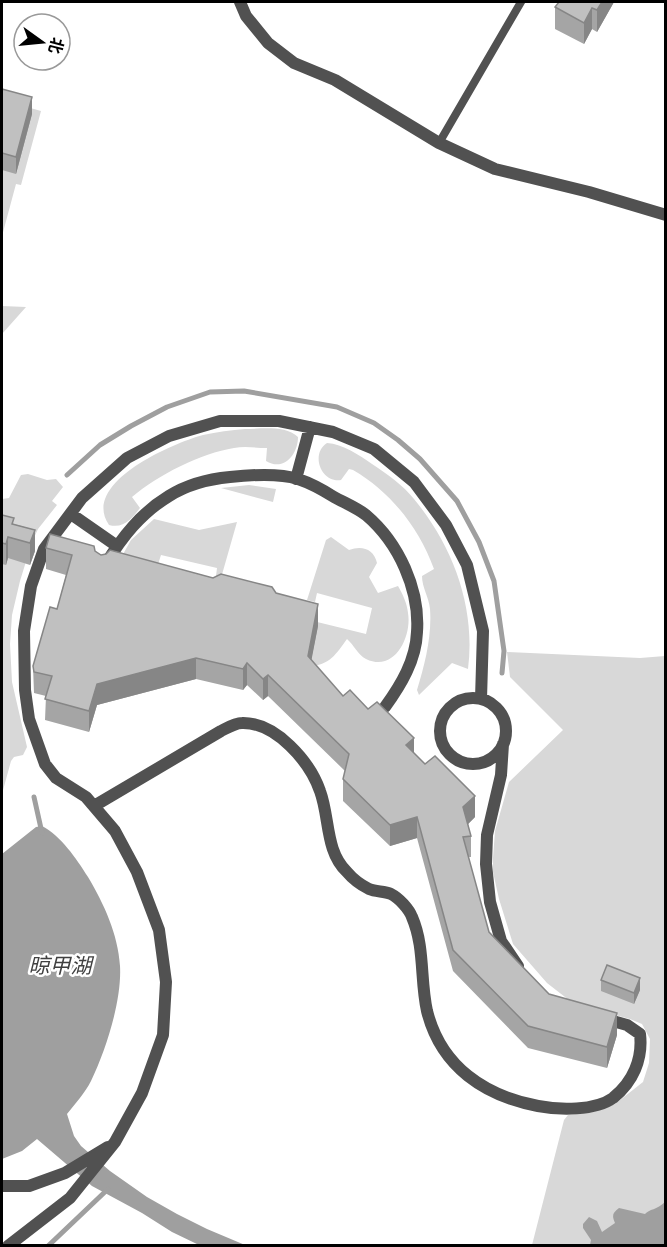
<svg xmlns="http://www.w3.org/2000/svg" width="667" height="1247" font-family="'DejaVu Sans','Noto Sans SC',sans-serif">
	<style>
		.green { fill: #d8d8d8 }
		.water { fill: #9f9f9f }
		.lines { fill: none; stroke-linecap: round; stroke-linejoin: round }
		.stream { stroke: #9f9f9f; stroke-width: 5 }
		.lane { stroke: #515151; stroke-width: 8 }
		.street { stroke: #515151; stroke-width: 12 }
		.wall { fill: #a5a5a5 }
		.shaded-wall { fill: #868686 }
		.building { fill: #c0c0c0; stroke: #868686; stroke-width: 1.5 }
		.labels { text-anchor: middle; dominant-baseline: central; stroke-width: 5; stroke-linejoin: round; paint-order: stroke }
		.water-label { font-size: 21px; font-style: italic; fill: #404040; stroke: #fff }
	</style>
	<rect width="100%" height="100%" fill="#fff"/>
	<path class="green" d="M 2,100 L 41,111 L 21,185 L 16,184 L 2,236 Z
		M 2,306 L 26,307 L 2,334 Z
		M 245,429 C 261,429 285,425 298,437 C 298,454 284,472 266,461 L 267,448 C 257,448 245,446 234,448 C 201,453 158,475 132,497 L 140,508 C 132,518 124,529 109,525 C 80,483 173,443 203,435 C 217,432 231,430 245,429 Z
		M 327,443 C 343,444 359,455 372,464 C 387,474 403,485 414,499 C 453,546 476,608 468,669 L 452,663 L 419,695 L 417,690 C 425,664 432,636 430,609 C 429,597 422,588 422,576 L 434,569 C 419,528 391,492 353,470 L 349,469 L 341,480 C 321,483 310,454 327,443 Z
		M 28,474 L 47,480 L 56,479 L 63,487 L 52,501 L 57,505 L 38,529 L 32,542 L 20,581 L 12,615 L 10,644 L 12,682 L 27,747 L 23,755 L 14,757 L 11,761 L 2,794 L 2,499 L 9,498 L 21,475 Z
		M 249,485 L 276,489 L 273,502 L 221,488 Z
		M 154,519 L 199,530 L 237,522 L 221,578 L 216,576 L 217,568 L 161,555 L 152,583 L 113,572 L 131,540 Z
		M 331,537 L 349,550 C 362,545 374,549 377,563 L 369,577 L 378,593 L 398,586 C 403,595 407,603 408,613 C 412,636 395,673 366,659 C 358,655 354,645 347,639 C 336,654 330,665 310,666 L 309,620 L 366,634 L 372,608 L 317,593 L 315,602 L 307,600 L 326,540 Z
		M 507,652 L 640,658 L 665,656 L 665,1245 L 532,1245 L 564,1120 L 568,1115 L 593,1112 L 615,1104 L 643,1082 L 649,1063 L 650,1039 L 642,1024 L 630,1019 L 574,1004 L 547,983 L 513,944 L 499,899 L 493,872 L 493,858 L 495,831 L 509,782 L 563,730 L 510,677 Z"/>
	<path class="water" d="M 42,826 C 61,836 76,858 88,877 C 104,904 118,934 120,966 C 122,1000 106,1050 91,1081 C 85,1093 75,1104 67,1114 L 74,1136 L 81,1146 L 110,1171 L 147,1197 L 177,1214 L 207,1229 L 245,1245 L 199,1245 L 172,1232 L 142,1213 L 92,1186 L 37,1139 L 22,1151 L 2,1159 L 2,854 L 36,827 Z
		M 665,1202 L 665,1245 L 590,1245 L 591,1240 L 583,1228 L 583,1224 L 589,1217 L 597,1221 L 602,1232 L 615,1223 C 612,1216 612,1213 619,1208 L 645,1214 C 649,1209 657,1210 665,1202 Z"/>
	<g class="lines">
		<path class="stream" d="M 67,475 L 100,445 L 131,426 L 167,407 L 210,392 L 244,391 L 337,407 L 374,423 L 398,440 L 420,459 L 457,501 L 479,542 L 494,581 L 504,651 L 502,673
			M 34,797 L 42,833
			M 48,1246 L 108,1189"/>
		<path class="lane" d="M 439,143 L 521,2"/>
		<path class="street" d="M 240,2 L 246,16 L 268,43 L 294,63 L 335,80 L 439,143 L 495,169 L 589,192 L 666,215
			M 296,479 L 310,427
			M 71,514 L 117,546
			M 105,565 C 122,537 141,513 169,496 C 188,484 209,479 230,477 C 249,475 279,473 298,479 C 310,483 323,490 334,497 C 345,503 357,508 366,515 C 399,543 420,590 417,632 C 416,660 401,685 385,707
			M440 731a33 33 0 1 1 66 0a33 33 0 1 1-66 0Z
			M 503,744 L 501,775 L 487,835 L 486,864 L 490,902 L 501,941 L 518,966
			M 94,806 L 221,731 C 227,728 235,723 242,723 C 276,722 310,762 320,791 C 330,818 325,851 347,872 C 352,878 361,885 369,889 C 376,892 384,891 391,894 C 399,898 409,909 412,917 C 425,947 420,980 427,1011 C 441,1067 485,1096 538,1106 C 559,1110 595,1111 613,1098 C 633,1082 643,1059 640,1034 L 627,1025 L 602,1018
			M 2,1186 L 29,1186 L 65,1173 L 108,1147
			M 8,1246 L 70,1198 L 115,1142 L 142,1093 L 163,1035 L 166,982 L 159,930 L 137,872 L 115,831 L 86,797 L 56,778 L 45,764 L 29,719 L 25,690 L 24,631 L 31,586 L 44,549 L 82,498 L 127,458 L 169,436 L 220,421 L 279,421 L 333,432 L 374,449 L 414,482 L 446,525 L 467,565 L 483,631 L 481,699"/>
	</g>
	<path class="wall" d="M 559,2 L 614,2 L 597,32 L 592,29 L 584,44 L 555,29 L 555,7 Z
		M 2,89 L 32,114 L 16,174 L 2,170 Z
		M 2,515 L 14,524 L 35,530 L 35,551 L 30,565 L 8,558 L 6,565 L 2,564 Z
		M 46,548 L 95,551 L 101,555 L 213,578 L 276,593 L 318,626 L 311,660 L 343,696 L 414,753 L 475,817 L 468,824 L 471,836 L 471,857 L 468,857 L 489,932 L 549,994 L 617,1035 L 607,1068 L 528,1048 L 453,971 L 417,838 L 390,846 L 343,801 L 343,779 L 345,771 L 268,696 L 263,700 L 247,685 L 243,690 L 196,679 L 97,705 L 89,732 L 45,720 L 46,696 L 34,693 L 33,666 L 57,609 L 66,575 L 46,569 Z
		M 601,980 L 640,990 L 634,1004 L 601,991 Z"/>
	<path class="shaded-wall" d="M 602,2 L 614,2 L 597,32 L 597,10 Z
		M 592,8 L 592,29 L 584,44 L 584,23 Z
		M 32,97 L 32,114 L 16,174 L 16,157 Z
		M 35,530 L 35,551 L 30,565 L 30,543 Z
		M 8,537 L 8,558 L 6,565 L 6,544 Z
		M 318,604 L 318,626 L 308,678 L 308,656 Z
		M 196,658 L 196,679 L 97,705 L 89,732 L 89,711 L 97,684 Z
		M 247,663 L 247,685 L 243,690 L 243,669 Z
		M 268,675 L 268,696 L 263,700 L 263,679 Z
		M 414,738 L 414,759 L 406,745 Z
		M 475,796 L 475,817 L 463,829 L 463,807 Z
		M 417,817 L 417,838 L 390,846 L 390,825 Z
		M 640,978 L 640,990 L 634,1004 L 634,993 Z
		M 617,1013 L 617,1035 L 607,1068 L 607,1047 Z"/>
	<path class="building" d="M 559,2 L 602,2 L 597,10 L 592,8 L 584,23 L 555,7 Z
		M 2,89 L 32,97 L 16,157 L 2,153 Z
		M 2,515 L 14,518 L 12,524 L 35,530 L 30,543 L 8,537 L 6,544 L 2,543 Z
		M 50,534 L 94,546 L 95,551 L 101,555 L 106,554 L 110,550 L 213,578 L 221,574 L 272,587 L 276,593 L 318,604 L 308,656 L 343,696 L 350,690 L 368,709 L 377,702 L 414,738 L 406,745 L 425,764 L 435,756 L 475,796 L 463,807 L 471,836 L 463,837 L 489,932 L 549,994 L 617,1013 L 607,1047 L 528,1026 L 453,950 L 417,817 L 390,825 L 343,779 L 349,754 L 268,675 L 263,679 L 247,663 L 243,669 L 196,658 L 97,684 L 89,711 L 45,699 L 52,676 L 34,672 L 33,666 L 50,607 L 57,609 L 72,555 L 46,548 Z
		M 607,965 L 640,978 L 634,993 L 601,980 Z"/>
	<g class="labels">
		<g class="water-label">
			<text x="60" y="966">晾甲湖</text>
		</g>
	</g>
	<rect width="667" height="1247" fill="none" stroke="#000000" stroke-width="6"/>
	<g transform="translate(42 42) rotate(105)"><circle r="28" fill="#ffffff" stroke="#999999" stroke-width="1.5"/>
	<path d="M0-4.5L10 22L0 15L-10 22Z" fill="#000000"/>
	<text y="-9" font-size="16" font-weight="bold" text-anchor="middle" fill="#000000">北</text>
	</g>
</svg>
